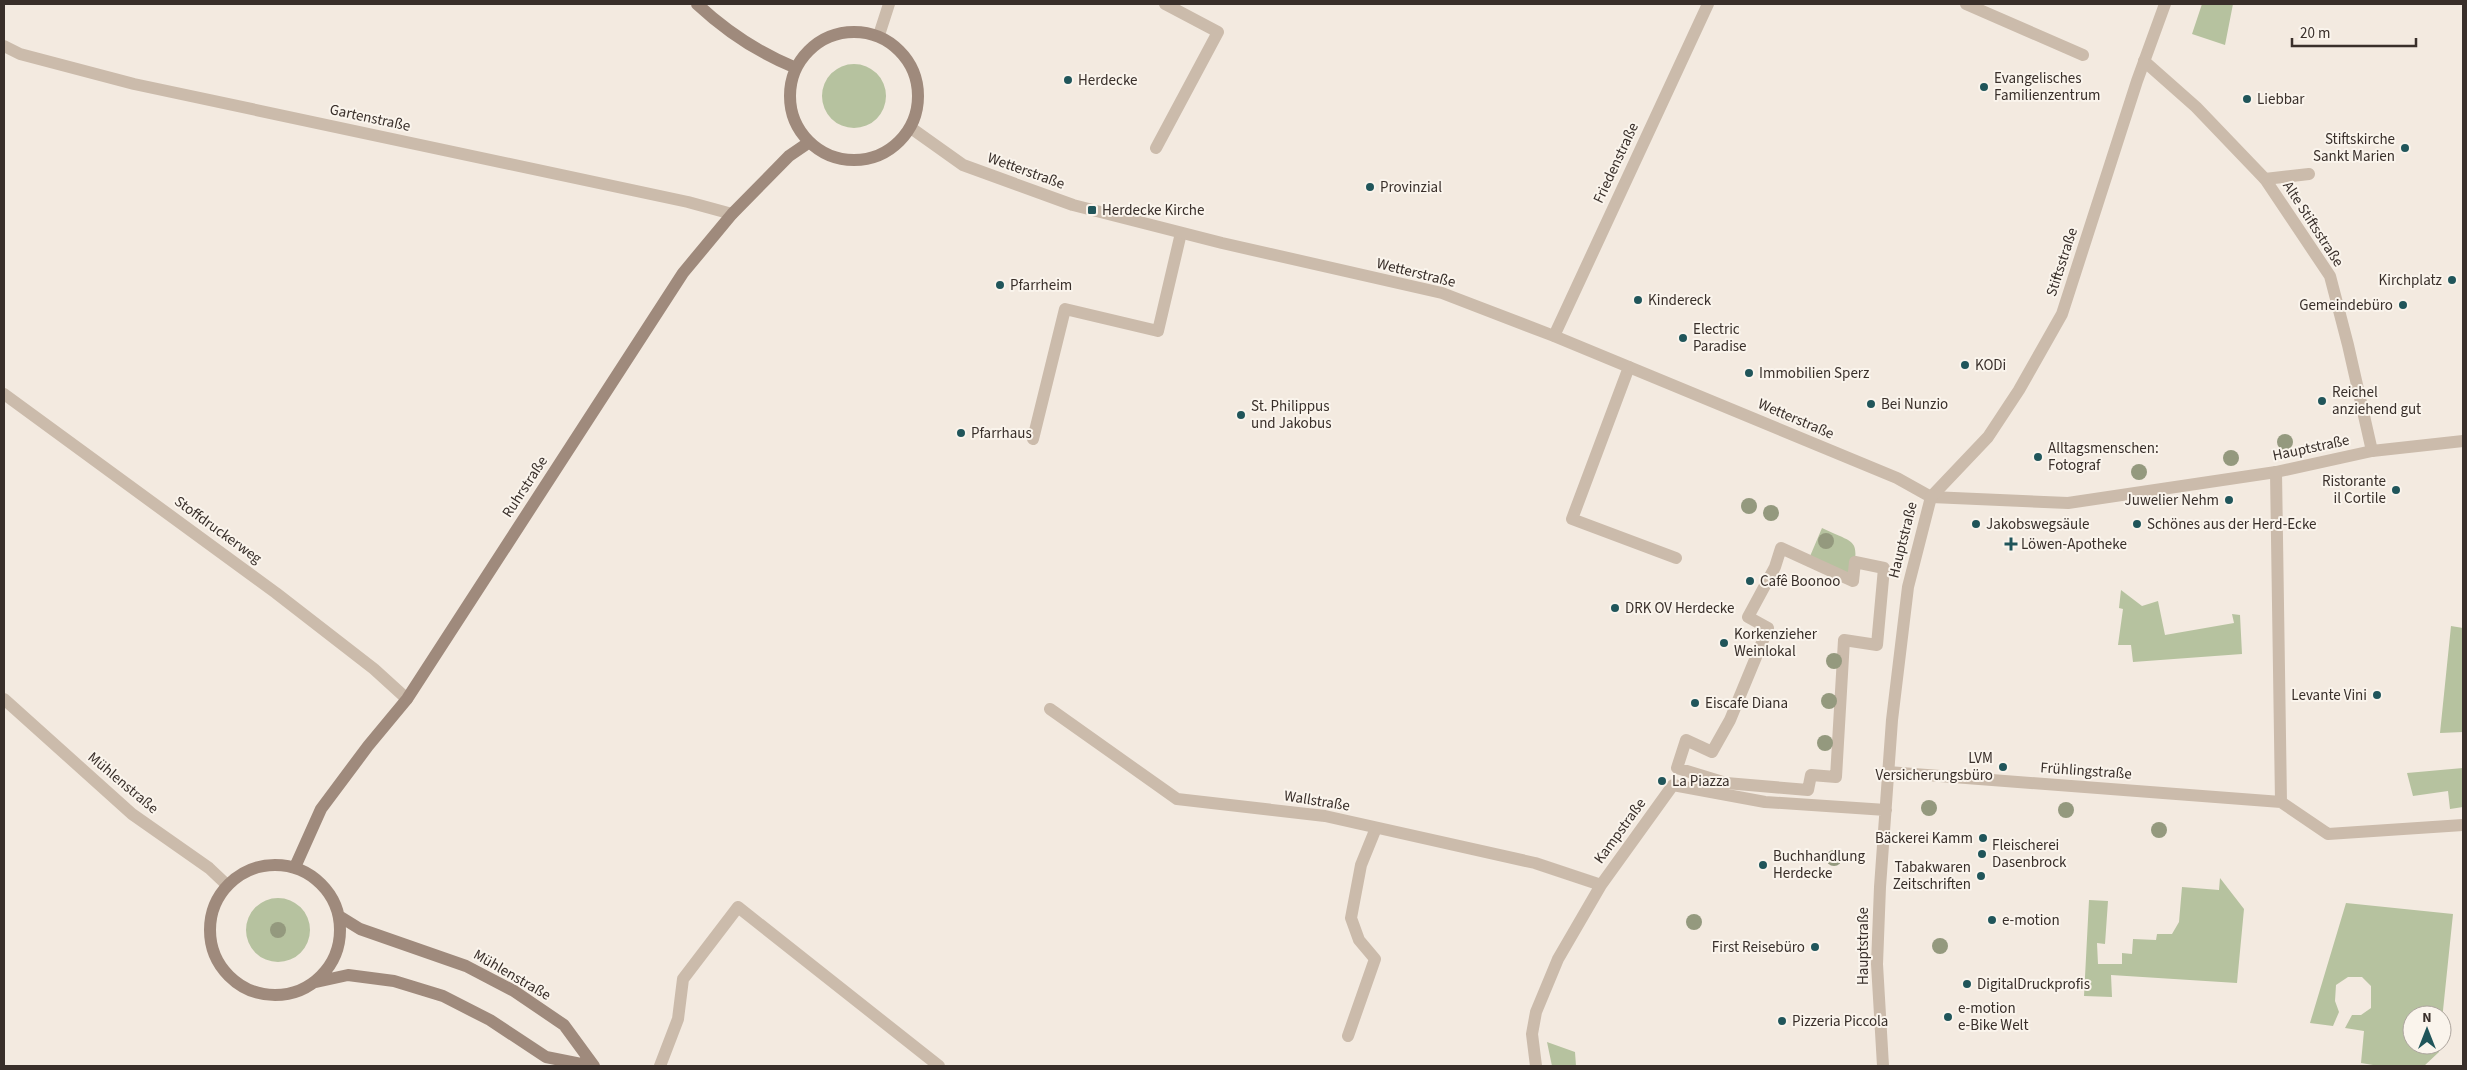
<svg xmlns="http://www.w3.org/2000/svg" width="2467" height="1070" font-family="'Source Sans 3',sans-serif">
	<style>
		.green { fill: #b6c29f }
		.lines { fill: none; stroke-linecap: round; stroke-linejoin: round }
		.service { stroke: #cbbbab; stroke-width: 12 }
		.pedestrian { stroke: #cbbbab; stroke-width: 12 }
		.minor { stroke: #cbbbab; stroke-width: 12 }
		.tertiary { stroke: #cbbbab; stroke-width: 12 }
		.secondary { stroke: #9f8a7c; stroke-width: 12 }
		.tree { fill: #94997e }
		.poi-dot { fill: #20555a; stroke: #faf4ec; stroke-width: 2 }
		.labels { text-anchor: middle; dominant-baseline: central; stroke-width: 4; stroke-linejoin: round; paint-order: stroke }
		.poi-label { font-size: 15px; fill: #392f2a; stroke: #faf4ec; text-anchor: start }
		.street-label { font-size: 15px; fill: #392f2a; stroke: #faf4ec }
	</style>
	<rect width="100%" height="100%" fill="#f3eae0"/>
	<path class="green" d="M 2202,4 L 2233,4 L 2225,45 L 2192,34 Z
		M822 96a32 32 0 1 1 64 0a32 32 0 1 1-64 0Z
		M 1822,528 C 1861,546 1857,538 1853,581 L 1808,561 Z
		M 2121,590 L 2142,606 L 2158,601 L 2165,635 L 2234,623 L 2232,614 L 2240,615 L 2242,654 L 2133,662 L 2131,645 L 2118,645 L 2123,609 L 2119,608 Z
		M 2451,626 L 2463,628 L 2463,732 L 2440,733 Z
		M 2463,768 L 2463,807 L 2450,809 L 2448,791 L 2413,796 L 2407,773 Z
		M 2220,878 L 2244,909 L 2237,983 L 2111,975 L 2112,997 L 2084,996 L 2089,900 L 2108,901 L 2105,944 L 2097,943 L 2098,964 L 2122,964 L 2122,953 L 2132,954 L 2133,939 L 2156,940 L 2157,934 L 2172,934 L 2179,922 L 2182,887 L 2219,890 Z
		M246 930a32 32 0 1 1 64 0a32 32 0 1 1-64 0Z
		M 2346,903 L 2453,914 L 2442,1020 L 2442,1015 L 2412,1015 L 2412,1045 L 2440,1045 L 2439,1052 L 2424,1066 L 2379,1066 L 2361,1063 L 2364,1031 L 2345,1028 L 2352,1015 L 2361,1015 L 2371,1008 L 2371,986 L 2362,977 L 2348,977 L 2336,985 L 2335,1001 L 2339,1012 L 2333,1026 L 2310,1023 Z
		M 1547,1042 L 1575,1052 L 1576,1066 L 1552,1066 Z"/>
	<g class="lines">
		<path class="service" d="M 1156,148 L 1218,32 L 1165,4
			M 2265,179 L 2309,174
			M 1629,367 L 1572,519 L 1676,558
			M 1033,439 L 1065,309 L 1158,331 L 1181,233
			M 1348,1036 L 1375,959 L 1359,940 L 1351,918 L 1361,865 L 1376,828
			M 660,1066 L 678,1019 L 683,979 L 738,907 L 939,1066"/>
		<path class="pedestrian" d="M 1931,497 L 2068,503 L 2276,472 L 2372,451 L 2463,441
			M 1781,548 L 1853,581 L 1855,562 L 1884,568 L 1877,645 L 1844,640 L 1836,777 L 1811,775 L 1808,790 L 1726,783 L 1677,768 L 1686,740 L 1712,752 L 1730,720 L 1768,628 L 1748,617 L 1775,567 Z"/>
		<path class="minor" d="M 1966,4 L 2083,55
			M 879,35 L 889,4
			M 4,46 L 20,54 L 134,84 L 688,202 L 732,214
			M 2144,61 L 2196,107 L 2265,179 L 2330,276 L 2348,345 L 2372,451
			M 911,128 L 963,165 L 1073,205 L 1222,243 L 1442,293 L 1554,336 L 1897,478 L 1931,497 L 1908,587 L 1892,720 L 1880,887 L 1877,964 L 1883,1066
			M 1554,336 L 1708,4
			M 4,394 L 276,593 L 374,669 L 407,699
			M 2276,472 L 2281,802
			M 4,699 L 132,814 L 209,868 L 227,885
			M 1050,709 L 1177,799 L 1325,816 L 1535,863 L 1601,885
			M 1888,772 L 2281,802 L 2328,834 L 2463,825
			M 1536,1066 L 1532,1034 L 1536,1012 L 1558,959 L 1601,885 L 1673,785 L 1765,802 L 1886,810"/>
		<path class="tertiary" d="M 1931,497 L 1988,437 L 2019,390 L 2062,314 L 2137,81 L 2165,4"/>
		<path class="secondary" d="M 697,4 C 726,31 759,53 796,68
			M790 96a64 64 0 1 1 128 0a64 64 0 1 1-128 0Z
			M210 930a65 65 0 1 1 130 0a65 65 0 1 1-130 0Z
			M 295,867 L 321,809 L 368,746 L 407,699 L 683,273 L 732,214 L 789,156 L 808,143
			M 339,916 L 360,929 L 466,966 L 514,991 L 564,1025 L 594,1066
			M 316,982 L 348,975 L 394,981 L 443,996 L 490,1020 L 546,1057 L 591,1066"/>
	</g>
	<g class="tree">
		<circle cx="2285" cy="442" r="8"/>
		<circle cx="2231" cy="458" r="8"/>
		<circle cx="2139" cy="472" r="8"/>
		<circle cx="1749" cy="506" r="8"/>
		<circle cx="1771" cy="513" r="8"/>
		<circle cx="1826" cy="541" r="8"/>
		<circle cx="1834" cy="661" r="8"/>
		<circle cx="1829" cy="701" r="8"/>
		<circle cx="1825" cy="743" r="8"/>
		<circle cx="1929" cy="808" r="8"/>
		<circle cx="2066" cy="810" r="8"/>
		<circle cx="2159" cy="830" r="8"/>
		<circle cx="1834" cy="858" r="8"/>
		<circle cx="1694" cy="922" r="8"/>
		<circle cx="278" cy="930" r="8"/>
		<circle cx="1940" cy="946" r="8"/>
	</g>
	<g class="poi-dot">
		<circle cx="1068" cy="80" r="5"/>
		<circle cx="1984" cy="87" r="5"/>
		<circle cx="2247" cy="99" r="5"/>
		<circle cx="2405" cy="148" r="5"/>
		<circle cx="1370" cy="187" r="5"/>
		<rect x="1087" y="205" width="10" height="10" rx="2.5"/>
		<circle cx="2452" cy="280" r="5"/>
		<circle cx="1000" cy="285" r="5"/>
		<circle cx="1638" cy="300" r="5"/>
		<circle cx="2403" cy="305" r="5"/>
		<circle cx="1683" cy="338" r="5"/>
		<circle cx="1965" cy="365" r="5"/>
		<circle cx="1749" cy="373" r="5"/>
		<circle cx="2322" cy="401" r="5"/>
		<circle cx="1871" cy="404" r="5"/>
		<circle cx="1241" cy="415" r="5"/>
		<circle cx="961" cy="433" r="5"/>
		<circle cx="2038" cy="457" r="5"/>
		<circle cx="2396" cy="490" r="5"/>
		<circle cx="2229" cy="500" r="5"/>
		<circle cx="1976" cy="524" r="5"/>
		<circle cx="2137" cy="524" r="5"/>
		<path d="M2008.5 536.5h5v5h5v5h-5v5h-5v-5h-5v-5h5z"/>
		<circle cx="1750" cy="581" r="5"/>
		<circle cx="1615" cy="608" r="5"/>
		<circle cx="1724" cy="643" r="5"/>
		<circle cx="2377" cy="695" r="5"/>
		<circle cx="1695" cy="703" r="5"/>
		<circle cx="2003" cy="767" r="5"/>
		<circle cx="1662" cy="781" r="5"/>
		<circle cx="1983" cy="838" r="5"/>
		<circle cx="1982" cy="854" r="5"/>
		<circle cx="1763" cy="865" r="5"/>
		<circle cx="1981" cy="876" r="5"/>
		<circle cx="1992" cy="920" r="5"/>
		<circle cx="1815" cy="947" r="5"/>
		<circle cx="1967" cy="984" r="5"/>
		<circle cx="1948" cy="1017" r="5"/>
		<circle cx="1782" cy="1021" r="5"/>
	</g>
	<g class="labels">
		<g class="poi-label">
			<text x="1994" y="78">Evangelisches<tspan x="1994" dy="17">Familienzentrum</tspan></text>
			<text x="1078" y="80">Herdecke</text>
			<text x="2257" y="99">Liebbar</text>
			<text x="2395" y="139" text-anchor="end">Stiftskirche<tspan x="2395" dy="17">Sankt Marien</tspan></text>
			<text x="1380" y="187">Provinzial</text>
			<text x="1102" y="210">Herdecke Kirche</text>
			<text x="2442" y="280" text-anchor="end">Kirchplatz</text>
			<text x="1010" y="285">Pfarrheim</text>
			<text x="1648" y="300">Kindereck</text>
			<text x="2393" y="305" text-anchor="end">Gemeindebüro</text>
			<text x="1693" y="329">Electric<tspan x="1693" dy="17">Paradise</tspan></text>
			<text x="1975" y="365">KODi</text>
			<text x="1759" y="373">Immobilien Sperz</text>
			<text x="2332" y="392">Reichel<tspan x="2332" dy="17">anziehend gut</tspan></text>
			<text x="1881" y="404">Bei Nunzio</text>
			<text x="1251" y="406">St. Philippus<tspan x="1251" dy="17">und Jakobus</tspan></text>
			<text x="971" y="433">Pfarrhaus</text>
			<text x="2048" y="448">Alltagsmenschen:<tspan x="2048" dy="17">Fotograf</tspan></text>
			<text x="2386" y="481" text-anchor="end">Ristorante<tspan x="2386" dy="17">il Cortile</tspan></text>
			<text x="2219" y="500" text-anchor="end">Juwelier Nehm</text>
			<text x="1986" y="524">Jakobswegsäule</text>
			<text x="2147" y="524">Schönes aus der Herd-Ecke</text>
			<text x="2021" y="544">Löwen-Apotheke</text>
			<text x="1760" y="581">Cafê Boonoo</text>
			<text x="1625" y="608">DRK OV Herdecke</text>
			<text x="1734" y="634">Korkenzieher<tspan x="1734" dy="17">Weinlokal</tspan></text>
			<text x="2367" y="695" text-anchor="end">Levante Vini</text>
			<text x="1705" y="703">Eiscafe Diana</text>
			<text x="1993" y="758" text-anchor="end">LVM<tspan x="1993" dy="17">Versicherungsbüro</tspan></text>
			<text x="1672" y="781">La Piazza</text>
			<text x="1973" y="838" text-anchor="end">Bäckerei Kamm</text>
			<text x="1992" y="845">Fleischerei<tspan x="1992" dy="17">Dasenbrock</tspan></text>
			<text x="1773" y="856">Buchhandlung<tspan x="1773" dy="17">Herdecke</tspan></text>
			<text x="1971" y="867" text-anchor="end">Tabakwaren<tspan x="1971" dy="17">Zeitschriften</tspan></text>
			<text x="2002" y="920">e-motion</text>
			<text x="1805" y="947" text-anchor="end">First Reisebüro</text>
			<text x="1977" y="984">DigitalDruckprofis</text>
			<text x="1958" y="1008">e-motion<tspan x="1958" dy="17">e-Bike Welt</tspan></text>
			<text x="1792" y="1021">Pizzeria Piccola</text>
		</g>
		<g class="street-label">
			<text transform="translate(370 118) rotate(12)">Gartenstraße</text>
			<text transform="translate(1616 163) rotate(-65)">Friedenstraße</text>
			<text transform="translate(1026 171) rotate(20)">Wetterstraße</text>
			<text transform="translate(2313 224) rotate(57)">Alte Stiftsstraße</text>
			<text transform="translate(2062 262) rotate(-72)">Stiftsstraße</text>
			<text transform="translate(1416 273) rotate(14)">Wetterstraße</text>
			<text transform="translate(1796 419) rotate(23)">Wetterstraße</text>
			<text transform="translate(2311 448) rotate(-12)">Hauptstraße</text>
			<text transform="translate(525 487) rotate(-57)">Ruhrstraße</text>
			<text transform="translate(218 530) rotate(36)">Stoffdruckerweg</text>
			<text transform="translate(1903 540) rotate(-76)">Hauptstraße</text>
			<text transform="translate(2086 771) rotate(4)">Frühlingstraße</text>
			<text transform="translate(123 783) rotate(40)">Mühlenstraße</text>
			<text transform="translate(1317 801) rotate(9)">Wallstraße</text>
			<text transform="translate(1620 831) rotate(-54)">Kampstraße</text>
			<text transform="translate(1863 946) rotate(-90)">Hauptstraße</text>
			<text transform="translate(512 975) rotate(30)">Mühlenstraße</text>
		</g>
	</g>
	<rect width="2467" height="1070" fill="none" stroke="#392f2a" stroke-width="10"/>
	<g transform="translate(2427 1030)"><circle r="24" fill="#faf4ec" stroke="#ada59e"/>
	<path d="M0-4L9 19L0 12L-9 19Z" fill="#20555a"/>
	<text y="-8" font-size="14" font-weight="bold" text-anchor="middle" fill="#392f2a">N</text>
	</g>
	<path d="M2292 38v8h124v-8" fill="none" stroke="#392f2a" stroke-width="2.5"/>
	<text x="2300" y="38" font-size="15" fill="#392f2a" stroke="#faf4ec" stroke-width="4" paint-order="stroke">20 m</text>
</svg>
